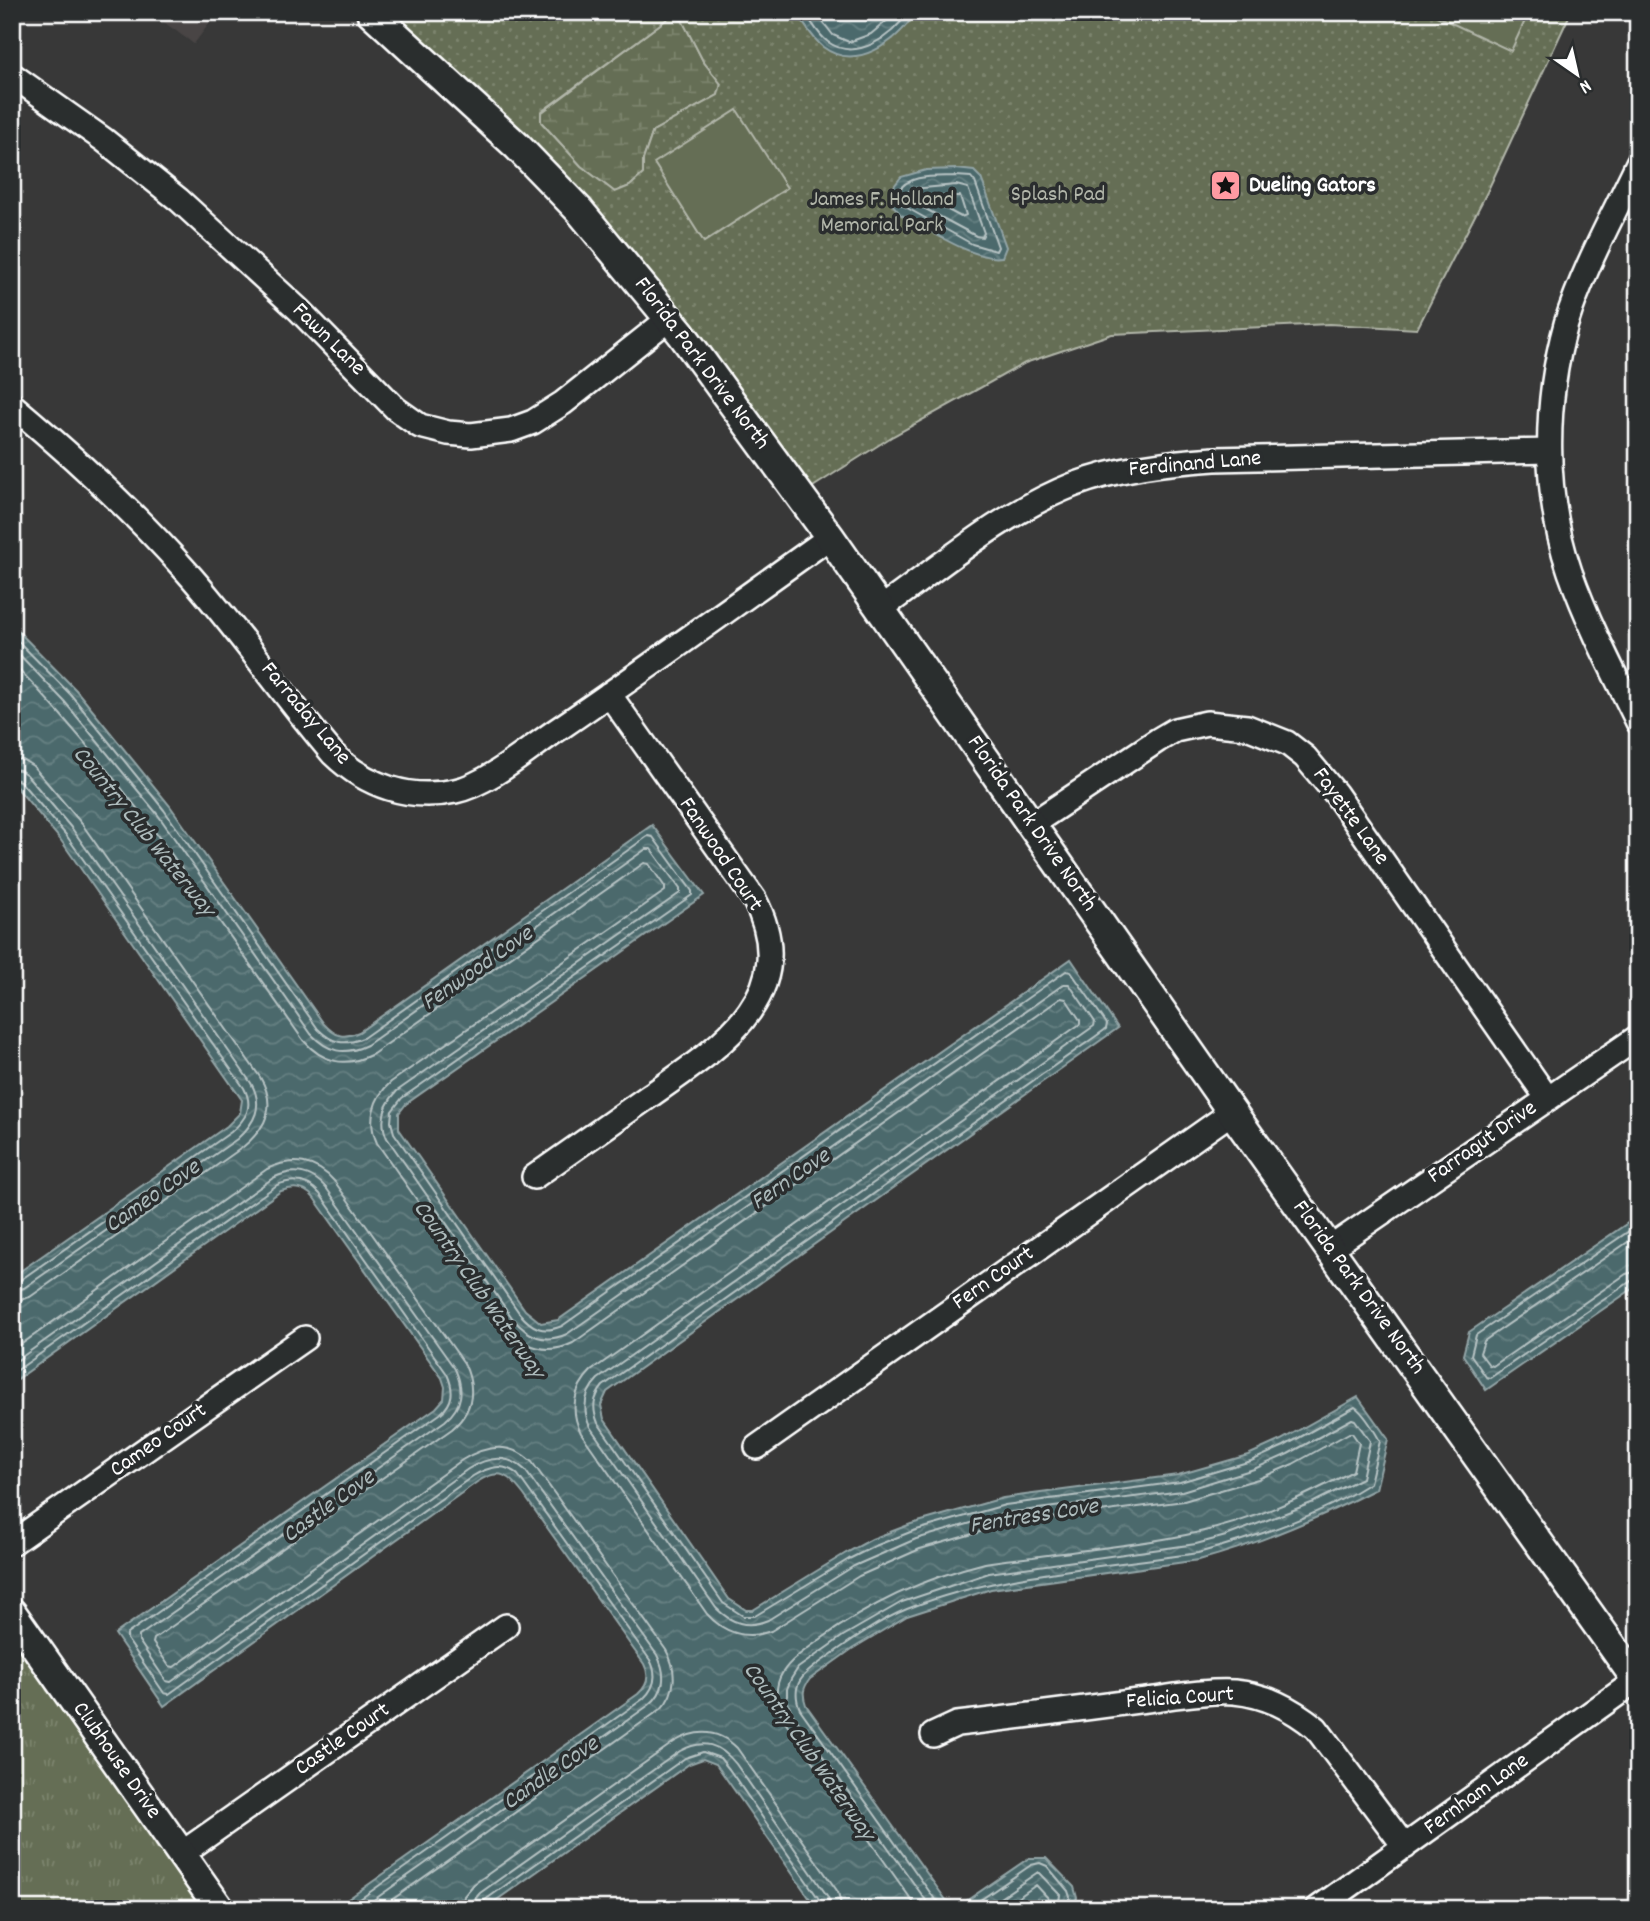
<svg xmlns="http://www.w3.org/2000/svg" width="1650" height="1921" font-family="Dekko,sans-serif">
	<style>
		.built { fill: #494545 }
		.grass { fill: url(#grass-tufts); stroke: #b2b6aa; stroke-width: 2 }
		.wetland { fill: url(#wetland-marsh); stroke: #b2b6aa; stroke-width: 2 }
		.park { fill: url(#park-dots); stroke: #b2b6aa; stroke-width: 2; fill-rule: evenodd }
		.pitch { fill: #656e54; stroke: #b2b6aa; stroke-width: 2 }
		.water { fill: url(#water-waves); stroke: #93a5a7; stroke-width: 2 }
		.lines { fill: none; stroke-linecap: round; stroke-linejoin: round }
		.shore { stroke: #b7c3c4; stroke-width: 2 }
		.minor-casing { stroke: #fff; stroke-width: 28 }
		.tertiary-casing { stroke: #fff; stroke-width: 33 }
		.minor { stroke: #2a2d2e; stroke-width: 23 }
		.tertiary { stroke: #2a2d2e; stroke-width: 28 }
		.labels { text-anchor: middle; dominant-baseline: central; stroke-width: 7; stroke-linejoin: round; paint-order: stroke }
		.poi-label { font-size: 23px; font-weight: bold; fill: #fff; stroke: #2a2d2e; text-anchor: start }
		.park-label { font-size: 23px; fill: #b2b6aa; stroke: #2a2d2e }
		.street-label { font-size: 23px; fill: #fff; stroke: #2a2d2e }
		.water-label { font-size: 24px; font-style: italic; fill: #aebcbd; stroke: #2a2d2e }
	</style>
	<defs>
		<pattern id="grass-tufts" width="24" height="20" patternUnits="userSpaceOnUse" patternTransform="scale(1.75)"><rect width="24" height="20" fill="#656e54"/><path d="M3 7l-1-3M5 7V3M7 7l1-3M15 17l-1-3M17 17v-4M19 17l1-3" fill="none" stroke="#7c846e"/></pattern>
		<pattern id="wetland-marsh" width="20" height="14" patternUnits="userSpaceOnUse" patternTransform="scale(1.75)"><rect width="20" height="14" fill="#656e54"/><path d="M1 5h8M5 5V1M11 12h8M15 12V8" fill="none" stroke="#7c846e"/></pattern>
		<pattern id="park-dots" width="8" height="8" patternUnits="userSpaceOnUse" patternTransform="scale(1.75)"><rect width="8" height="8" fill="#656e54"/><path d="M2 2h.1M6 6h.1" fill="none" stroke="#7c846e" stroke-width="1.8" stroke-linecap="round"/></pattern>
		<pattern id="water-waves" width="16" height="10" patternUnits="userSpaceOnUse" patternTransform="scale(1.75)"><rect width="16" height="10" fill="#4b696c"/><path d="M0 5q4-4 8 0t8 0" fill="none" stroke="#668082"/></pattern>
	</defs>
	<rect width="100%" height="100%" fill="#383838"/>
	<filter id="ink" filterUnits="userSpaceOnUse"><feTurbulence type="fractalNoise" baseFrequency=".0143" numOctaves="2"/><feDisplacementMap in="SourceGraphic" scale="14" xChannelSelector="R" yChannelSelector="G"/><feConvolveMatrix kernelMatrix="1 2 1 2 8 2 1 2 1" color-interpolation-filters="sRGB"/></filter>
	<g filter="url(#ink)">
		<path class="built" d="M 150,12 L 218,12 L 194,44 Z"/>
		<path class="grass" d="M 12,1640 L 203,1909 L 12,1909 Z"/>
		<path class="wetland" d="M 671,16 L 682,19 L 703,61 L 721,84 L 718,95 L 653,131 L 643,160 L 643,174 L 630,186 L 614,192 L 581,166 L 541,122 L 541,113 Z"/>
		<path class="park" d="M 385,12 L 1571,12 L 1487,192 L 1417,329 L 1330,324 L 1112,334 L 1025,363 L 893,436 L 808,490 ZM 671,16 L 682,20 L 703,61 L 721,84 L 718,95 L 653,131 L 643,160 L 643,174 L 630,186 L 615,192 L 581,166 L 541,122 L 541,112 Z"/>
		<path class="pitch" d="M 1428,12 L 1529,12 L 1511,51 Z
			M 737,110 L 787,188 L 704,242 L 654,163 Z"/>
		<path class="water" d="M 795,12 L 916,12 C 897,42 856,72 823,47 C 812,38 804,23 795,12 Z
			M 956,169 L 974,171 L 981,178 L 1006,247 L 1002,257 C 976,262 924,227 901,215 L 892,204 L 891,190 L 901,177 L 926,170 Z
			M 12,625 L 76,690 L 170,806 L 324,1024 C 335,1036 343,1039 359,1032 L 652,825 L 704,895 L 406,1104 L 399,1113 L 399,1129 L 525,1310 L 541,1323 L 558,1320 L 1071,959 L 1118,1028 L 607,1392 L 601,1405 L 604,1419 L 729,1599 L 746,1610 L 753,1610 L 846,1553 L 872,1539 L 911,1524 L 1003,1498 L 1178,1475 L 1248,1455 L 1281,1440 L 1358,1397 L 1388,1439 L 1376,1489 C 1319,1518 1262,1543 1199,1560 L 991,1589 L 907,1616 L 852,1649 L 810,1679 C 803,1688 802,1694 806,1705 L 946,1900 L 955,1903 L 966,1901 L 1029,1858 L 1046,1858 L 1074,1887 L 1077,1898 L 1072,1909 L 817,1909 L 723,1774 L 716,1764 L 703,1759 L 689,1764 L 484,1909 L 334,1909 L 638,1694 C 648,1685 650,1675 644,1664 L 524,1495 C 508,1475 501,1467 477,1482 L 164,1706 L 115,1634 L 436,1408 L 444,1399 L 445,1387 L 442,1378 L 314,1198 C 305,1187 294,1186 281,1191 L 12,1383 L 12,1277 L 227,1126 L 240,1113 L 242,1100 L 60,839 L 12,782 Z
			M 1638,1216 L 1638,1285 L 1486,1390 L 1463,1355 L 1469,1332 Z"/>
		<g class="lines">
			<path class="shore" d="M 804,12 C 812,22 818,35 828,42 C 856,62 892,37 908,12
				M 815,12 L 833,35 L 849,42 L 871,34 L 897,12
				M 956,176 L 971,177 L 975,182 L 998,247 L 996,251 L 972,244 L 900,204 L 898,192 C 908,173 938,177 956,176 Z
				M 956,185 L 968,188 L 984,233 L 982,237 L 976,236 L 907,199 L 907,193 L 912,189 Z
				M 936,196 L 960,196 L 966,215 L 961,217 L 935,203 L 933,199 Z
				M 12,635 L 71,695 L 164,810 L 318,1029 C 332,1043 344,1046 363,1038 L 648,836 L 653,837 L 692,891 L 692,895 L 402,1098 L 392,1111 L 391,1122 L 394,1133 L 520,1314 C 532,1328 543,1334 562,1326 L 1066,971 L 1071,972 L 1107,1024 L 1106,1029 L 603,1386 C 593,1398 592,1409 598,1423 L 723,1603 L 743,1616 L 755,1616 L 849,1559 L 875,1546 L 913,1531 L 1005,1505 L 1180,1482 L 1251,1461 L 1284,1446 L 1355,1407 C 1365,1414 1374,1430 1380,1441 L 1370,1483 C 1319,1516 1256,1537 1198,1553 C 1100,1567 999,1573 907,1609 C 880,1620 853,1639 829,1656 C 809,1671 788,1680 800,1709 L 934,1898 L 948,1909
				M 12,647 L 64,701 L 158,815 L 311,1034 C 328,1052 344,1056 367,1045 L 646,849 L 651,849 L 680,889 L 680,893 L 397,1091 C 384,1105 379,1120 387,1138 L 513,1319 C 529,1337 544,1344 567,1334 L 1064,984 L 1069,984 L 1095,1022 L 1094,1026 L 598,1379 C 584,1393 582,1409 590,1427 L 716,1608 C 731,1623 747,1629 768,1620 L 854,1566 L 916,1539 L 1006,1513 L 1182,1491 L 1254,1469 L 1288,1454 L 1352,1419 L 1355,1420 L 1370,1441 L 1362,1478 L 1314,1502 L 1226,1536 L 1196,1544 L 989,1573 L 902,1602 L 843,1636 L 798,1668 L 791,1679 L 787,1689 L 787,1700 L 792,1713 L 932,1909
				M 12,662 C 124,777 211,910 303,1040 C 323,1063 345,1068 373,1054 L 644,863 L 649,864 L 665,887 L 665,891 L 391,1082 C 373,1098 367,1121 377,1143 L 505,1326 C 524,1347 546,1356 573,1343 L 1061,998 L 1066,999 L 1080,1020 L 1080,1024 L 591,1371 C 573,1389 570,1411 581,1433 L 707,1614 C 724,1633 746,1640 771,1631 L 859,1576 L 920,1549 L 1008,1524 L 1184,1501 L 1258,1479 L 1293,1464 L 1349,1433 L 1352,1433 L 1359,1443 L 1353,1471 C 1303,1497 1250,1522 1195,1533 C 1142,1545 1086,1549 1033,1557 C 1017,1559 1001,1560 985,1563 C 924,1578 869,1604 818,1641 C 788,1662 766,1678 782,1717 L 918,1909
				M 12,759 L 23,760 L 33,766 L 82,824 L 260,1077 C 277,1106 267,1127 243,1147 L 30,1297 L 12,1302
				M 12,769 L 20,770 L 27,775 L 73,830 L 251,1083 C 264,1106 255,1123 237,1139 L 24,1288 L 12,1291
				M 12,778 L 20,781 L 66,835 L 244,1088 C 254,1107 246,1119 231,1132 L 19,1281 L 12,1282
				M 1638,1225 L 1476,1335 L 1471,1355 L 1486,1377 L 1490,1378 L 1631,1281 L 1638,1280
				M 1638,1235 L 1484,1341 L 1480,1353 L 1489,1365 L 1493,1366 L 1626,1274 L 1638,1271
				M 12,1351 L 267,1169 C 292,1157 316,1160 335,1182 L 464,1363 C 476,1388 473,1411 452,1429 L 154,1639 L 153,1643 L 169,1666 L 174,1667 L 462,1460 C 486,1445 511,1442 532,1462 L 666,1650 C 677,1669 677,1692 661,1709 L 379,1909
				M 12,1364 L 273,1178 C 293,1168 312,1171 327,1189 L 455,1369 C 464,1389 463,1406 445,1421 L 139,1636 L 139,1641 L 166,1681 L 171,1682 L 468,1469 C 487,1457 507,1453 525,1470 L 657,1655 C 667,1674 665,1692 649,1705 L 361,1909
				M 12,1374 L 277,1185 C 294,1178 308,1180 320,1194 L 447,1374 C 454,1390 454,1402 440,1414 L 127,1634 L 127,1639 L 164,1693 L 169,1694 L 473,1476 C 488,1467 504,1462 518,1475 L 650,1660 C 658,1675 655,1688 643,1699 L 346,1909
				M 462,1909 L 464,1896 L 474,1884 L 674,1742 C 696,1729 718,1729 737,1748 L 838,1892 L 842,1909
				M 472,1909 L 474,1900 L 480,1893 L 680,1751 C 703,1738 720,1744 736,1764 L 828,1897 L 831,1909
				M 481,1909 L 485,1900 L 685,1758 L 703,1752 L 720,1758 L 729,1769 L 821,1902 L 822,1909
				M 965,1909 L 976,1903 L 1031,1865 L 1040,1863 L 1047,1866 L 1068,1891 L 1070,1897 L 1067,1909
				M 984,1909 L 1038,1872 L 1060,1895 L 1058,1909
				M 1002,1909 L 1036,1885 L 1048,1898 L 1048,1909"/>
			<defs>
				<path id="minor" d="M 12,75 L 104,140 L 179,200 L 299,310 L 396,409 L 420,426 L 448,433 L 471,435 L 511,430 L 533,422 L 563,403 L 670,318
					M 1638,163 C 1613,216 1583,269 1566,324 C 1544,403 1543,494 1570,572 C 1588,623 1614,673 1638,722
					M 12,405 C 73,456 133,511 186,571 C 238,629 282,694 333,754 C 366,786 410,801 455,791 C 489,784 531,747 560,728 C 651,666 740,601 830,537
					M 879,610 C 941,566 1002,513 1073,485 C 1119,468 1167,462 1215,459 L 1549,451
					M 1032,824 L 1158,740 L 1175,730 L 1207,723 L 1247,727 L 1287,743 L 1305,757 L 1336,794 L 1548,1099
					M 534,1177 C 572,1150 610,1124 648,1097 C 717,1049 805,995 754,899 L 609,694
					M 1329,1249 L 1638,1037
					M 757,1447 L 1232,1112
					M 12,1543 L 305,1338
					M 933,1735 L 957,1724 C 1017,1717 1078,1709 1138,1701 C 1166,1698 1206,1690 1234,1692 C 1266,1695 1291,1708 1316,1728 L 1405,1847
					M 181,1854 L 506,1626
					M 1317,1909 L 1637,1680"/>
				<path id="tertiary" d="M 371,12 L 517,146 L 579,210 L 681,333 L 830,537 L 1232,1112 L 1638,1682
					M 12,1613 L 220,1909"/>
			</defs>
			<use href="#minor" class="minor-casing"/>
			<use href="#tertiary" class="tertiary-casing"/>
			<use href="#minor" class="minor"/>
			<use href="#tertiary" class="tertiary"/>
		</g>
	</g>
	<defs>
		<symbol id="sight-square" viewBox="-11 -11 22 22"><rect x="-9" y="-9" width="18" height="18" rx="4" fill="#ff9aa2" stroke="#2a2d2e"/><path d="M0-6L1.8-2.2L6-1.7L2.9 1.2L3.7 5.4L0 3.3L-3.7 5.4L-2.9 1.2L-6-1.7L-1.8-2.2Z" fill="#111"/></symbol>
	</defs>
	<g fill-rule="evenodd">
		<use href="#sight-square" x="1208" y="168" width="35" height="35"/>
	</g>
	<g class="labels">
		<g class="poi-label">
			<text x="1249" y="186">Dueling Gators</text>
		</g>
		<g class="park-label">
			<text x="1058" y="195">Splash Pad</text>
			<text x="882" y="200">James F. Holland<tspan x="882" dy="26">Memorial Park</tspan></text>
		</g>
		<g class="street-label">
			<text transform="translate(328 340) rotate(45)">Fawn Lane</text>
			<text transform="translate(701 364) rotate(53)">Florida Park Drive North</text>
			<text transform="translate(1195 465) rotate(-5)">Ferdinand Lane</text>
			<text transform="translate(305 714) rotate(50)">Farraday Lane</text>
			<text transform="translate(1350 817) rotate(54)">Fayette Lane</text>
			<text transform="translate(1031 824) rotate(55)">Florida Park Drive North</text>
			<text transform="translate(720 855) rotate(56)">Fanwood Court</text>
			<text transform="translate(1483 1143) rotate(-35)">Farragut Drive</text>
			<text transform="translate(994 1279) rotate(-35)">Fern Court</text>
			<text transform="translate(1358 1288) rotate(54)">Florida Park Drive North</text>
			<text transform="translate(159 1441) rotate(-35)">Cameo Court</text>
			<text transform="translate(1180 1699) rotate(-4)">Felicia Court</text>
			<text transform="translate(343 1740) rotate(-35)">Castle Court</text>
			<text transform="translate(116 1761) rotate(55)">Clubhouse Drive</text>
			<text transform="translate(1477 1795) rotate(-36)">Fernham Lane</text>
		</g>
		<g class="water-label">
			<text transform="translate(143 832) rotate(51)">Country Club Waterway</text>
			<text transform="translate(478 969) rotate(-35)">Fenwood Cove</text>
			<text transform="translate(791 1180) rotate(-35)">Fern Cove</text>
			<text transform="translate(153 1197) rotate(-35)">Cameo Cove</text>
			<text transform="translate(478 1290) rotate(55)">Country Club Waterway</text>
			<text transform="translate(329 1507) rotate(-36)">Castle Cove</text>
			<text transform="translate(1034 1517) rotate(-9)">Fentress Cove</text>
			<text transform="translate(808 1752) rotate(55)">Country Club Waterway</text>
			<text transform="translate(551 1774) rotate(-35)">Candle Cove</text>
		</g>
	</g>
	<rect width="1650" height="1921" fill="none" stroke="#2a2d2e" stroke-width="42"/>
	<rect x="21" y="21" width="1608" height="1879" fill="none" stroke="#fff" stroke-width="2.5" filter="url(#ink)"/>
	<g transform="translate(1577 74) rotate(146)" stroke="#2a2d2e" stroke-width="5" paint-order="stroke">
	<path d="M0-5L12 26L0 18L-12 26Z" fill="#ffffff"/>
	<text y="-10" font-size="19" font-weight="bold" text-anchor="middle" fill="#ffffff">N</text>
	</g>
</svg>
